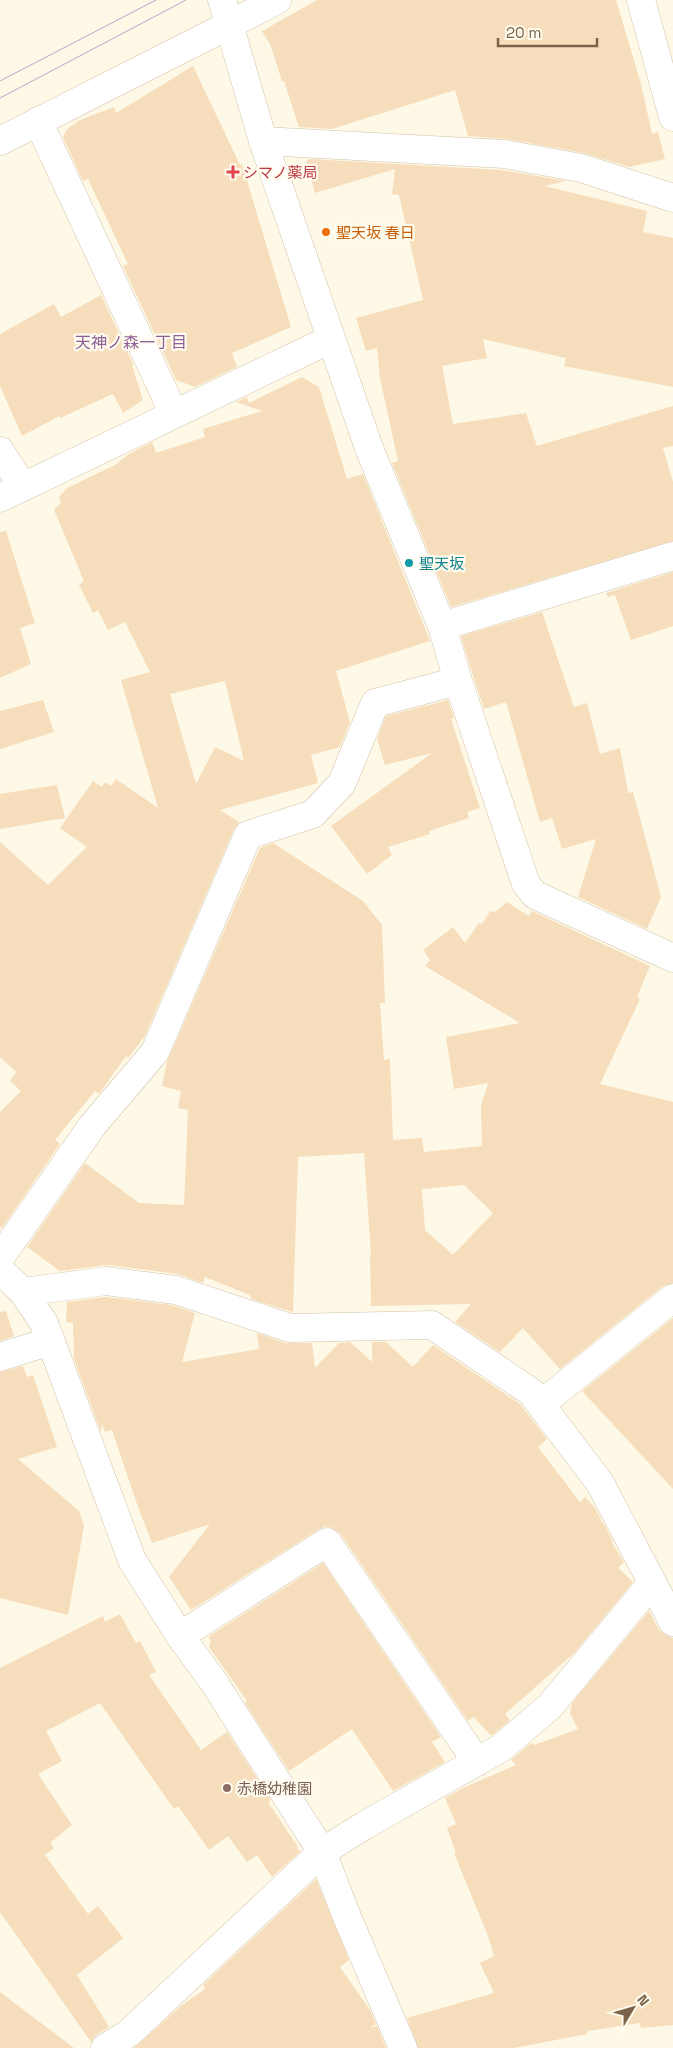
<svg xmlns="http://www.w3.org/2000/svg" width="673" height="2048" font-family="'Space Grotesk','Noto Sans JP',sans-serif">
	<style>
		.building { fill: #f6ddbc; fill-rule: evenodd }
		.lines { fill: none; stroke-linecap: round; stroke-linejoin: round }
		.minor-casing { stroke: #d1c2aa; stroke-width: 29 }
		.tertiary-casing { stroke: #d1c2aa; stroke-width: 29 }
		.minor { stroke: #fff; stroke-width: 28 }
		.tertiary { stroke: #fff; stroke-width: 28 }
		.tram { stroke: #bfa3ca; stroke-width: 1 }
		.health-dot { fill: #e0444e; stroke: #fffbee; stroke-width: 2 }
		.food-dot { fill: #e8710a; stroke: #fffbee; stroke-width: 2 }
		.culture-dot { fill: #0f9aa8; stroke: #fffbee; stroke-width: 2 }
		.education-dot { fill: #8d6e63; stroke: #fffbee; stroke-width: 2 }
		.labels { text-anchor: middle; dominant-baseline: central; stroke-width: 4.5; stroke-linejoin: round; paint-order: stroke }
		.health-label { font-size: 15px; fill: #be3a42; stroke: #fffbee; text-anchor: start }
		.food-label { font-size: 15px; fill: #c56008; stroke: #fffbee; text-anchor: start }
		.culture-label { font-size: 15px; fill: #0d838f; stroke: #fffbee; text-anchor: start }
		.education-label { font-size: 15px; fill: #785e54; stroke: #fffbee; text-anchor: start }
		.neighbourhood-label { font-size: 16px; fill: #8d6097; stroke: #fffbee }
	</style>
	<rect width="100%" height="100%" fill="#fef9e6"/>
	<path class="building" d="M 317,0 L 616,0 L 641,84 L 652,134 L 658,132 L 665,159 L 629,167 L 584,153 L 507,139 L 468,136 L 455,90 L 332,129 L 299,127 L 284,81 L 282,81 L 270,44 L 262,31 Z
		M 193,66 L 240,165 L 242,164 L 291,327 L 232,353 L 237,367 L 195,387 L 176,380 L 123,266 L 128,264 L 88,179 L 83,181 L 63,137 L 67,129 L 80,120 L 114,107 L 116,113 Z
		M 310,159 L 502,170 L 566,181 L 545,186 L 647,211 L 643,232 L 673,238 L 673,387 L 564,366 L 566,358 L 483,339 L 487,358 L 442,366 L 453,424 L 526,413 L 537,446 L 673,406 L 673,446 L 663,448 L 673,482 L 673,541 L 451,607 L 392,463 L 398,461 L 380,378 L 377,348 L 366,351 L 356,318 L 423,300 L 399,195 L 392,194 L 395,169 L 315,193 L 306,161 Z
		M 101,295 L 134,366 L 132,365 L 143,400 L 123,413 L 113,394 L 60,418 L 59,416 L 22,436 L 0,386 L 0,334 L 54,304 L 61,317 Z
		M 302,377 L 319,387 L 347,479 L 363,474 L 430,641 L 336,671 L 350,722 L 340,747 L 311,755 L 318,783 L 220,810 L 239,822 L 234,829 L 145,1036 L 128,1058 L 126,1056 L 99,1094 L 95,1091 L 55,1140 L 60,1144 L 2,1228 L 0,1227 L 0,1112 L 21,1091 L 10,1081 L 16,1072 L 0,1057 L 0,842 L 48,885 L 87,847 L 60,828 L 93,781 L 102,787 L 105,782 L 111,786 L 116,779 L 158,808 L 121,680 L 150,672 L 125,622 L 108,630 L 98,610 L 93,613 L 79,585 L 84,581 L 54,510 L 61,502 L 59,497 L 67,488 L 115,465 L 129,454 L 152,442 L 156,453 L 205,437 L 203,429 L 262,411 L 236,402 L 247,397 L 249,403 ZM 225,681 L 244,761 L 215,747 L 196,784 L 170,694 Z
		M 6,531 L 35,623 L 20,628 L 31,664 L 0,678 L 0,532 Z
		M 673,572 L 673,626 L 631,640 L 615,595 L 608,597 L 606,593 Z
		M 542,612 L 574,707 L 587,703 L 600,754 L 620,748 L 628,793 L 633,792 L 661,897 L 647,929 L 578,897 L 596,839 L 562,849 L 552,818 L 540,822 L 506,702 L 484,709 L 475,682 L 461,636 Z
		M 43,700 L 54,732 L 0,749 L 0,711 Z
		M 448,700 L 454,718 L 451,719 L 480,808 L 467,812 L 469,818 L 429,831 L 430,834 L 388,847 L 392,855 L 367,874 L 331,826 L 432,753 L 385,765 L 377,739 L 386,716 Z
		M 57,785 L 65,818 L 0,829 L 0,794 Z
		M 273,843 L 363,901 L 382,925 L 385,1003 L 380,1003 L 384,1060 L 390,1059 L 393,1140 L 422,1138 L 424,1152 L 482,1146 L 481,1106 L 488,1083 L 454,1089 L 446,1037 L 520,1023 L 425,966 L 430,960 L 423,950 L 453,927 L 465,943 L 479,923 L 482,924 L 490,911 L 495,912 L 507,902 L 529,916 L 532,911 L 650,966 L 637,997 L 640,999 L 600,1084 L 673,1102 L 673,1283 L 663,1286 L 560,1369 L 523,1328 L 500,1352 L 455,1322 L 471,1304 L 371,1306 L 370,1255 L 371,1255 L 364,1153 L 298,1157 L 293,1312 L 251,1299 L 250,1295 L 205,1277 L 203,1283 L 178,1274 L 108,1265 L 60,1271 L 27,1247 L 85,1163 L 139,1203 L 184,1205 L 188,1110 L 178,1108 L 181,1091 L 162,1086 L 167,1062 L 260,848 ZM 464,1185 L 493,1213 L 453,1255 L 425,1230 L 422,1189 Z
		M 106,1297 L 172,1305 L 195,1313 L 182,1362 L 259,1349 L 257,1333 L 285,1343 L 312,1343 L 315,1368 L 339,1343 L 350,1342 L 372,1362 L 372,1342 L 386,1342 L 413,1367 L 433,1345 L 520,1404 L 547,1439 L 538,1447 L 580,1502 L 585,1497 L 595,1508 L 601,1519 L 600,1520 L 604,1524 L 613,1542 L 612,1543 L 624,1562 L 618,1568 L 633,1582 L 574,1653 L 505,1714 L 510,1720 L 491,1736 L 474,1717 L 468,1721 L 340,1533 L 333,1528 L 326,1526 L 319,1529 L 191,1610 L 169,1577 L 210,1524 L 152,1543 L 138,1507 L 112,1430 L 105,1432 L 102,1424 L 101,1432 L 74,1359 L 73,1323 L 66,1322 L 67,1302 Z
		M 6,1311 L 14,1336 L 0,1341 L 0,1312 Z
		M 673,1318 L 673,1489 L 582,1391 Z
		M 23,1366 L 27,1377 L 33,1375 L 57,1447 L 18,1459 L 79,1511 L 84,1526 L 68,1615 L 0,1598 L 0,1372 Z
		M 323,1563 L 441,1737 L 432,1742 L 445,1762 L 393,1791 L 352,1729 L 289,1771 L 245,1703 L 247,1701 L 209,1647 L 211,1641 L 208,1637 Z
		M 649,1611 L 659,1630 L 665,1635 L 673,1638 L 673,2025 L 641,2028 L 640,2023 L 587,2031 L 587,2034 L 514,2048 L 418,2048 L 407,2018 L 494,1993 L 480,1963 L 494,1956 L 488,1936 L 454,1853 L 456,1853 L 447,1828 L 456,1824 L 445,1798 L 463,1788 L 516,1765 L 511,1760 L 531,1743 L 534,1745 L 578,1729 L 570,1713 L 572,1703 Z
		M 120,1614 L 136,1643 L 140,1641 L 156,1672 L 149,1675 L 201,1750 L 227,1732 L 271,1800 L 268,1802 L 298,1847 L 297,1848 L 300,1852 L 272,1877 L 257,1855 L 247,1862 L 228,1836 L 209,1850 L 178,1806 L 174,1809 L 100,1703 L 46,1731 L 62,1761 L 38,1774 L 72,1825 L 50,1843 L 54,1848 L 45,1855 L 88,1914 L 98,1906 L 123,1938 L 77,1975 L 109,2027 L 96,2035 L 91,2042 L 0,1912 L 0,1668 L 103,1616 L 105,1622 Z
		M 316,1879 L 349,1960 L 340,1967 L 370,2010 L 376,2024 L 370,2028 L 377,2026 L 386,2048 L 134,2048 L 182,2005 L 205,1989 L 203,1985 Z
		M 0,1992 L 74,2048 L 0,2048 Z"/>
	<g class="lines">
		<defs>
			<path id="minor" d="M 229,25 L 277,0
				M 38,121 L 174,414
				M 263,141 L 504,154 L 581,168 L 673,198
				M 369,448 L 442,626 L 458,681 L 526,884 L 535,895 L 673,958
				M 0,451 L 23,487
				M 0,498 L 331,339
				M 442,626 L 673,556
				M 0,1258 L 92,1126 L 155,1052 L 248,835 L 313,814 L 342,783 L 375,703 L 458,681
				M 0,1270 L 23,1292 L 44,1323 L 132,1560 L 180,1636 L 213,1681 L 322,1852 L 345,1912 L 403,2048
				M 23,1292 L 106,1281 L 176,1290 L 290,1328 L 432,1325 L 531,1392 L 600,1483 L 673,1622
				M 0,1357 L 51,1341
				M 541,1404 L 673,1298
				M 180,1636 L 327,1542 L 477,1762
				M 105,2048 L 129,2033 L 322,1852 L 365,1825 L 501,1748 L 550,1706 L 652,1583"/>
			<path id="tertiary" d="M 222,0 L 263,141 L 369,448
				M 641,0 L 673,117
				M 0,141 L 229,25"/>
		</defs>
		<use href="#minor" class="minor-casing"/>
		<use href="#tertiary" class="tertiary-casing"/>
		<use href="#minor" class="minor"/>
		<use href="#tertiary" class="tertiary"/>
		<path class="tram" d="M 0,81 L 156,0
			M 0,98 L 186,0"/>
	</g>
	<path class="health-dot" d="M230.5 164.5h5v5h5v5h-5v5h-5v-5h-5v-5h5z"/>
	<circle class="food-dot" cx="326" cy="232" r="5"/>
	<circle class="culture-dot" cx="409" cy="563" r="5"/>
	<circle class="education-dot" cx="227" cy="1788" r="5"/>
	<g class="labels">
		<g class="health-label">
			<text x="243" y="172">シマノ薬局</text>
		</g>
		<g class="food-label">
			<text x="336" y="232">聖天坂 春日</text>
		</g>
		<g class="culture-label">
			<text x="419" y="563">聖天坂</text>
		</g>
		<g class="education-label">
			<text x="237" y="1788">赤橋幼稚園</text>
		</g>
		<g class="neighbourhood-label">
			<text x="131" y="342">天神ノ森一丁目</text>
		</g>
	</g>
	<g transform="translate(633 2008) rotate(52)" stroke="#fffbee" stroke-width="4" paint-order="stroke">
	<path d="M0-4L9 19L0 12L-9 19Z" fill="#7a6348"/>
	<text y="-8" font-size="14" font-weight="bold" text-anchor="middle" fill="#7a6348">N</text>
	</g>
	<path d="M498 38v8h99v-8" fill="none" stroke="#7a6348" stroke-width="2.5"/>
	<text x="506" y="38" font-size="15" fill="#7a6348" stroke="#fffbee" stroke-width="4" paint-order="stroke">20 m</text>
</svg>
